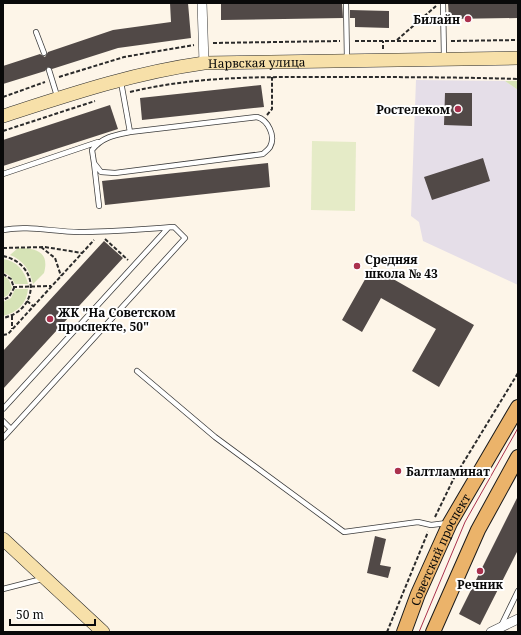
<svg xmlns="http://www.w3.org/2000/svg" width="521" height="635" font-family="'Noto Serif',serif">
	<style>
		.industrial { fill: #e5dee8 }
		.green { fill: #d6e3b6 }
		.pitch { fill: #e5ebc7 }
		.building { fill: #514947 }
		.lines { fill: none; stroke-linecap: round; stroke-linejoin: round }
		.lane-casing { stroke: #3c3c3c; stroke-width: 6 }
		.street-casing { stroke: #3c3c3c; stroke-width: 10 }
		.secondary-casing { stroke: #2b2b2b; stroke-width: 14 }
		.primary-casing { stroke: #1a1a1a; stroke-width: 16 }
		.path { stroke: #2b2b2b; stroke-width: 2; stroke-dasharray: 4 2; stroke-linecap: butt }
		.lane { stroke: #fff; stroke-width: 4.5 }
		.street { stroke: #fff; stroke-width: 9 }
		.secondary { stroke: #f7e0a9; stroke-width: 13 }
		.primary { stroke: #ebb36a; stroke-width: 14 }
		.tram { stroke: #aa314d; stroke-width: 1 }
		.poi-dot { fill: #aa314d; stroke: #fff; stroke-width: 1.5 }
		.labels { text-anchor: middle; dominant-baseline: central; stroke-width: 4; stroke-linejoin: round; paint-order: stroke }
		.poi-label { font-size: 12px; font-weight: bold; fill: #090909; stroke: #fff; text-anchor: start }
		.street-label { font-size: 12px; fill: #090909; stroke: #fff }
	</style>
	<rect width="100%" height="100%" fill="#fdf5e8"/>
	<path class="industrial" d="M 416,80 L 505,81 L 518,90 L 518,285 L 423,241 L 419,222 L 411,216 Z"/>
	<path class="green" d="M 505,81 L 518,81 L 518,90 Z
		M 18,248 C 35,248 50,251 44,273 L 33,284 C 30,270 23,260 10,255 Z
		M 3,259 C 17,261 25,271 28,284 L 15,284 L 10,276 L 3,272 Z
		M 3,275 L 9,280 L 12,288 L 8,295 L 3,298 Z
		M 15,289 L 28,289 C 27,303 17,313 3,316 L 3,302 L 11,298 Z"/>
	<path class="pitch" d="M 312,141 L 356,142 L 355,211 L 311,210 Z"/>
	<path class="building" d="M 170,3 L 188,3 L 191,38 L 118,48 L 52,69 L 48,67 L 45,71 L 3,84 L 3,66 L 40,54 L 45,57 L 48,52 L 113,30 L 171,22 Z
		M 221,3 L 342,3 L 343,18 L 221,20 Z
		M 448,3 L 518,3 L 518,18 L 449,19 Z
		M 350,10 L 389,11 L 389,28 L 355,27 L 355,18 L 350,18 Z
		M 261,85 L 264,107 L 142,120 L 140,98 Z
		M 445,93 L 472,93 L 472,126 L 444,125 Z
		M 110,105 L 118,129 L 3,166 L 3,140 Z
		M 483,158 L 490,181 L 432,200 L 424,177 Z
		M 268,163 L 270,187 L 105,205 L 102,181 Z
		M 104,241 L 123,258 L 3,389 L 3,351 Z
		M 372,267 L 474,325 L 439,387 L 412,371 L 436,329 L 381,298 L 362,332 L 342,320 Z
		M 518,496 L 518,550 L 480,625 L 459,614 Z
		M 375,536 L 386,539 L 380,565 L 391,567 L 388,578 L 367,573 Z"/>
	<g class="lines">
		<defs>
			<path id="lane" d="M 346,3 L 347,60
				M 443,3 L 444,57
				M 36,32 L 44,53
				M 49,70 L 57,96
				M 121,82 L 130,132
				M 257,117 C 268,120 276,136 270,147 C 268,150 265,152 263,154 L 115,173 L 101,172 L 94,163 L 92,150 C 102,137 115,135 130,132 Z
				M 94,163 L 99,206
				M 3,174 L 98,142
				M 3,230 C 28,225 54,232 79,232 C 111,232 142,229 174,227 L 185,238 L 3,438
				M 137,371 L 215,437 L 344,532 L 418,522 L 431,525 L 447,523
				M 3,409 L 168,228
				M 3,421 L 11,429
				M 3,589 L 42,579
				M 501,626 L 518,591"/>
			<path id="street" d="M 202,3 L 204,63
				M 491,632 L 518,619"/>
			<g id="secondary">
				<path id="s1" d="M 3,116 C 71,94 133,73 204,63 L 518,58"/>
				<path d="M 3,539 L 103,632"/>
			</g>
			<g id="primary">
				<path id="s2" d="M 404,632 L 418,594 L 450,523 L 518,407"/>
				<path d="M 433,632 L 478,530 L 518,457"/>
			</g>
		</defs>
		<use href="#lane" class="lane-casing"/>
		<use href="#street" class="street-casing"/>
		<use href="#secondary" class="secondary-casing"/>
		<use href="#primary" class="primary-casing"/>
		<path class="path" d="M 397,40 L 436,6
			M 355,41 L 436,41
			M 451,41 L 518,40
			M 213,43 L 340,41
			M 383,49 L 383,41
			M 59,77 L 124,57 L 194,45
			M 130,92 C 197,76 258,77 326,77 C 390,77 454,77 518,79
			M 3,97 L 45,82
			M 267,115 L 272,109 L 272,77
			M 3,131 L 95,101
			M 105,239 L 128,260
			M 41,247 L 55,258 L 61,276
			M 3,248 L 45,247 L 82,253
			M 3,256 C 40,264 40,310 3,318
			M 3,274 L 11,279 L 14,288 L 9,297 L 3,300
			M 13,287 L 51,286
			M 27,301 L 33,306
			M 12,316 L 12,329
			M 3,335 L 8,334 L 94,240
			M 435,517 L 454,478 L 518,373
			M 387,632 L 428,532"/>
		<use href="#lane" class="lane"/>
		<use href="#street" class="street"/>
		<use href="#secondary" class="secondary"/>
		<use href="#primary" class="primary"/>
		<path class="tram" d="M 419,632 L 465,522 L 518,428"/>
	</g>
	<g class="poi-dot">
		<circle cx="468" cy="19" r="4"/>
		<circle cx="458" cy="109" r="4"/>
		<circle cx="357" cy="266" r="4"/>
		<circle cx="50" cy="319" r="4"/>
		<circle cx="398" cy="471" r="4"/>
		<circle cx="480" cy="571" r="4"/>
	</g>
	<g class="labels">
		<g class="poi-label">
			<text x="460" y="19" text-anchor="end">Билайн</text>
			<text x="450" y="109" text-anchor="end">Ростелеком</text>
			<text x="365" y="259">Средняя<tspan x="365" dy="14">школа № 43</tspan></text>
			<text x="58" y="312">ЖК "На Советском<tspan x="58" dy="14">проспекте, 50"</tspan></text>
			<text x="406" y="471">Балтламинат</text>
			<text x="480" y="584" text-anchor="middle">Речник</text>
		</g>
		<g class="street-label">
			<text stroke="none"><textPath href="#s1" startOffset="261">Нарвская улица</textPath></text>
			<text stroke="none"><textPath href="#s2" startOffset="90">Советский проспект</textPath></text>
		</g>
	</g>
	<rect width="521" height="635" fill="none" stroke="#090909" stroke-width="8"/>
	<path d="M10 619v6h85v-6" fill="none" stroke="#090909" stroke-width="2"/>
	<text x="16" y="619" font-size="12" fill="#090909" stroke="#ffffff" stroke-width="3" paint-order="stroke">50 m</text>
</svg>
